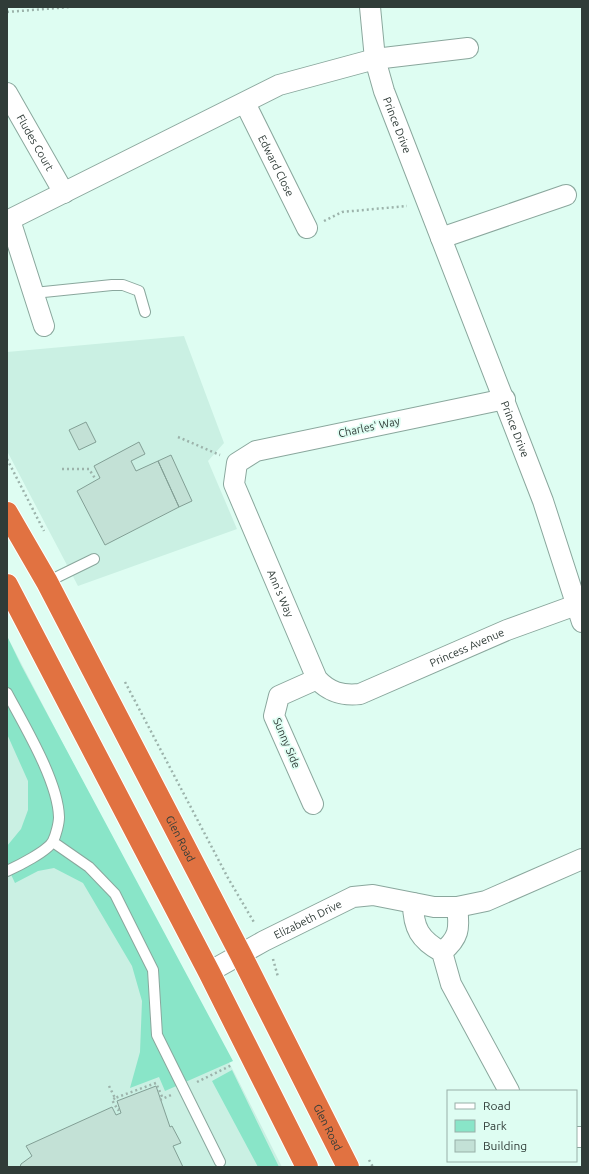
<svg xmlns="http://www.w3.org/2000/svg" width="589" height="1174" font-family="Ubuntu,sans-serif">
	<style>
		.built { fill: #caf0e3 }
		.green { fill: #89e5c8 }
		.building { fill: #c3e1d6; stroke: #829f95 }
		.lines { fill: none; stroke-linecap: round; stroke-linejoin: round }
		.lane-casing { stroke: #8aa79d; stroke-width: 12 }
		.street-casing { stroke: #8aa79d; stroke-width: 22 }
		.highway-casing { stroke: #fff; stroke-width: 24 }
		.path { stroke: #9cb3ab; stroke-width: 2.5; stroke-dasharray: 2 3; stroke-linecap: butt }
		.lane { stroke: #fff; stroke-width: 10 }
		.street { stroke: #fff; stroke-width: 20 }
		.highway { stroke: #e17241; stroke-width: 22 }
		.labels { text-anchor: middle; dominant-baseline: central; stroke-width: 3.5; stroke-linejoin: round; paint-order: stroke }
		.street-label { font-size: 11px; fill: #303c38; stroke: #defdf2 }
	</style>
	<rect width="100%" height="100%" fill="#defdf2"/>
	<path class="built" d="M 184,336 L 224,443 L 208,461 L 237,529 L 78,586 L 7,451 L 7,352 Z
		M 7,636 L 234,1072 L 282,1167 L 7,1167 Z"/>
	<path class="green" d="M 7,636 L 21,665 L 233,1061 L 165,1091 L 159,1077 L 130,1088 L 140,1052 L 142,1001 L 132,966 L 83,883 L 54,868 L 38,871 L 15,883 L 7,866 L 7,846 L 21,829 L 28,810 L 28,781 L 7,734 Z
		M 232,1070 L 279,1167 L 258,1167 L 212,1081 Z"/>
	<path class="building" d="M 86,422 L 96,442 L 79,450 L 69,430 Z
		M 139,442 L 145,454 L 131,461 L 136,471 L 158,461 L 179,507 L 105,545 L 77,491 L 100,478 L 94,466 Z
		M 171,455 L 192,501 L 179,507 L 158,461 Z
		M 156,1086 L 170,1127 L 172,1126 L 181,1143 L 173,1146 L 183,1167 L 20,1167 L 21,1164 L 32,1156 L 26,1146 L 112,1107 L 116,1115 L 121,1113 L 117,1101 Z"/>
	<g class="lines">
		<defs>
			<path id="lane" d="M 34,293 L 112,285 L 123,285 L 139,291 L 145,312
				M 47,582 L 94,559
				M 7,693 C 24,725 58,781 59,817 C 59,823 56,835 53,841 C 48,851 18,866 7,871
				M 53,842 L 89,867 L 115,894 L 153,970 L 157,1035 L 220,1162"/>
			<g id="street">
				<path id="s1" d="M 370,7 L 375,59 L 384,91 L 543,501 L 582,622"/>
				<path id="s2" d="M 7,93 L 64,193"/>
				<path id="s3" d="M 245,103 L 307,228"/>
				<path d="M 10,220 L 44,326"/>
				<path d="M 7,221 L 279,85 L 375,59 L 468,48"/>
				<path d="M 441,238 L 566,195"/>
				<path id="s4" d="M 505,399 L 256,451 L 237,463 L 234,484 L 317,679 C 329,692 342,696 360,694 L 507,630 L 576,605"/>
				<path d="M 313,804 L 274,716 L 279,696 L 317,679"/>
				<path d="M 413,903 C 413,928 420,940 442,952 L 451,984 L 509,1091"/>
				<path d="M 442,952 C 459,938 460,929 457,907"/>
				<path id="s5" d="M 209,972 L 264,941 L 353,897 L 373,895 L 434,907 L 457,907 L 486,901 L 582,859"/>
				<path d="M 576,1137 L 582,1137"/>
			</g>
			<g id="highway">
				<path id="s6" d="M 7,513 L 47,582 L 241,955 L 348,1167"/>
				<path d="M 7,585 L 209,972 L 307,1167"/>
			</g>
		</defs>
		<use href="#lane" class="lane-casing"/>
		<use href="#street" class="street-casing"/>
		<use href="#highway" class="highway-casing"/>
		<path class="path" d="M 7,12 L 70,7
			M 324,221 L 342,212 L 407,206
			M 178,437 L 220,455
			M 7,459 L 44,531
			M 62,469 L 89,469 L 96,480
			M 125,682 L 228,878 L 255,924
			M 273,959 L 278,977
			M 197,1082 L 232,1065
			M 109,1086 L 115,1098 L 156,1083 L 163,1099
			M 115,1098 L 112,1100 L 118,1110 L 120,1109
			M 160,1100 L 171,1095
			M 369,1160 L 373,1167"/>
		<use href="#lane" class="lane"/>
		<use href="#street" class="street"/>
		<use href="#highway" class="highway"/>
	</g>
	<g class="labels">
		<g class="street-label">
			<text stroke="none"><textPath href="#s1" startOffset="122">Prince Drive</textPath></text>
			<text stroke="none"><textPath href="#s2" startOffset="57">Fludes Court</textPath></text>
			<text stroke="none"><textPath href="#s3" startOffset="70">Edward Close</textPath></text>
			<text transform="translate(369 427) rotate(-12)">Charles' Way</text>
			<text stroke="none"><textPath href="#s1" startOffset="448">Prince Drive</textPath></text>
			<text stroke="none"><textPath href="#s4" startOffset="417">Ann's Way</textPath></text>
			<text stroke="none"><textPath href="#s4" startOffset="674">Princess Avenue</textPath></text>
			<text transform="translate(287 743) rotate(67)">Sunny Side</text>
			<text stroke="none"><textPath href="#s6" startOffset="369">Glen Road</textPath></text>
			<text stroke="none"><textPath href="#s5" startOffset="112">Elizabeth Drive</textPath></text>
			<text stroke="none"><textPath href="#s6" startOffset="693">Glen Road</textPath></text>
		</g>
	</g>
	<rect width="589" height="1174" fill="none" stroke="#303c38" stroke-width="16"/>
	<rect x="447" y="1090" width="130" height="72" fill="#defdf2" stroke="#98b0a8"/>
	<rect x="455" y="1103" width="20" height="6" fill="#ffffff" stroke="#98b0a8"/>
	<text x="483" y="1110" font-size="12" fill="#303c38">Road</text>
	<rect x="455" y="1120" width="20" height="12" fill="#89e5c8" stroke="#98b0a8"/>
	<text x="483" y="1130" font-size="12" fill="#303c38">Park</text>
	<rect x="455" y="1140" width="20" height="12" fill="#c3e1d6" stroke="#98b0a8"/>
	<text x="483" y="1150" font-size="12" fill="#303c38">Building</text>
</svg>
